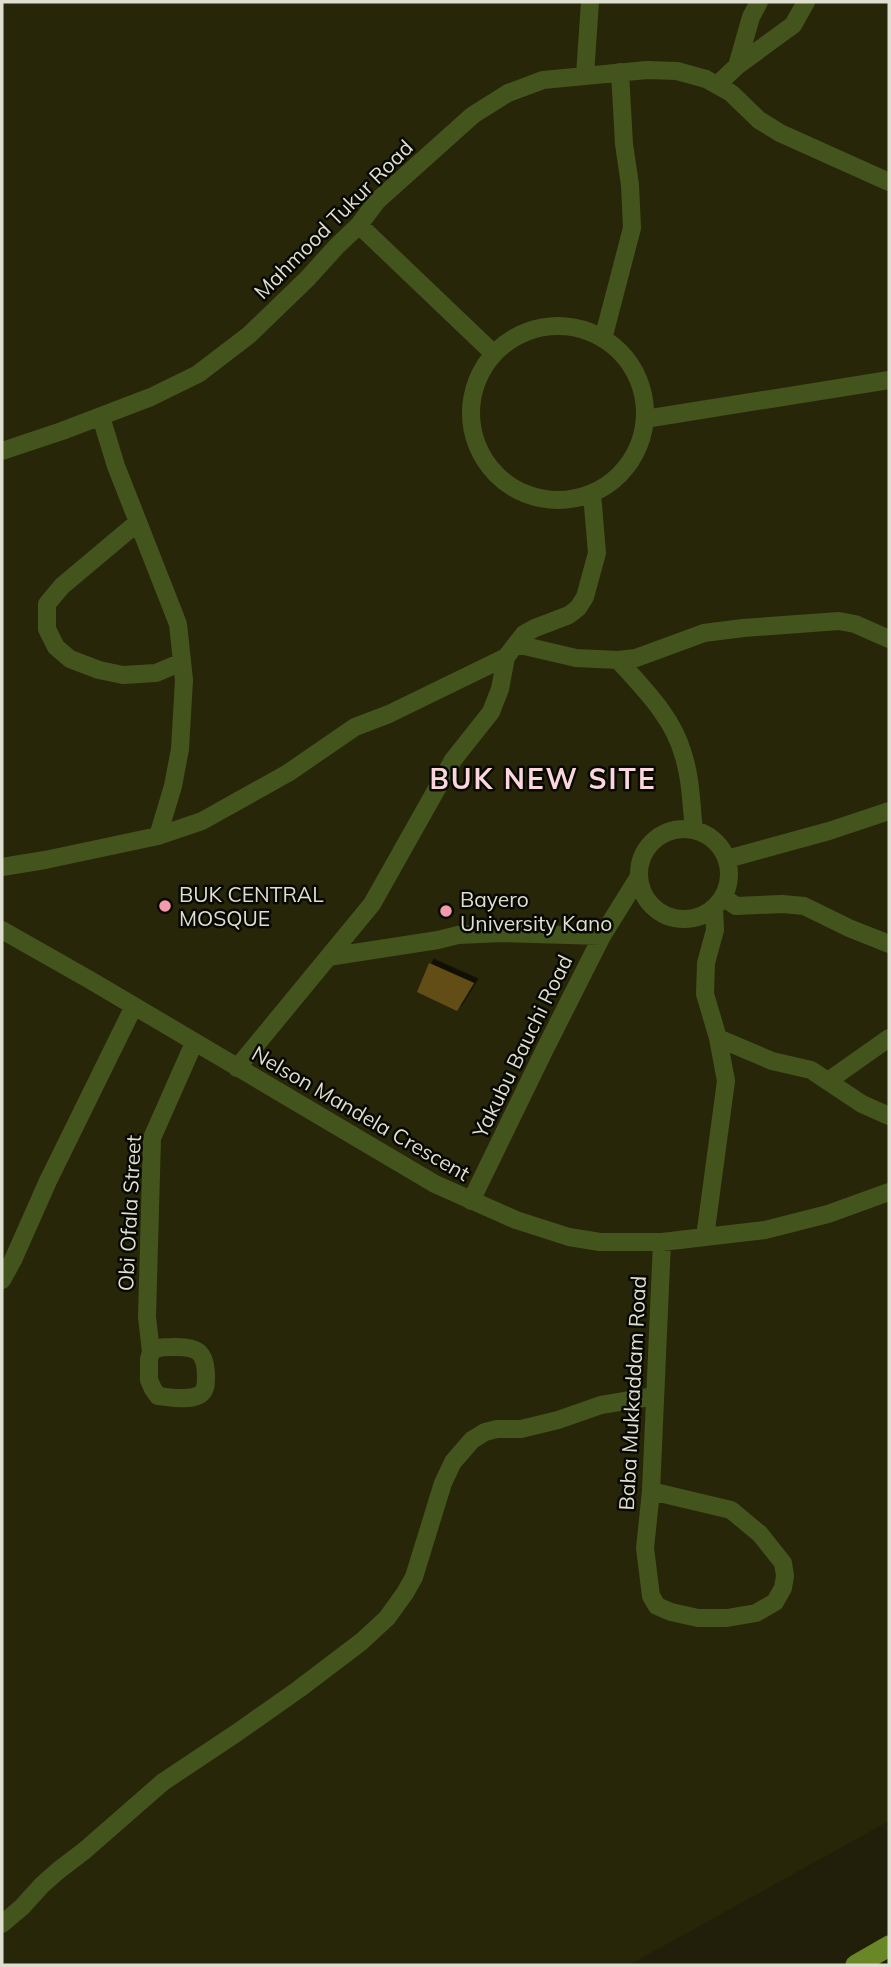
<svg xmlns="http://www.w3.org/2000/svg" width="891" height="1967" font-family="Mulish,sans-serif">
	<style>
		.built { fill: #282609 }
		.building { fill: #634d17; filter: url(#shadow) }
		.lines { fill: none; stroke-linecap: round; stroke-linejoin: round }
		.minor { stroke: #43551c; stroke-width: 18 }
		.major { stroke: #6a8727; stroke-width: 21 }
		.poi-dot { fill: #f39aab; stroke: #090903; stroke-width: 2.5 }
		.labels { text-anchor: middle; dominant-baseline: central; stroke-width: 5; stroke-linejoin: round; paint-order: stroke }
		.street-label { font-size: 21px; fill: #deded1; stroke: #090903 }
		.poi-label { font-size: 21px; fill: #deded1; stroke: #090903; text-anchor: start }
		.district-label { font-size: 28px; font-weight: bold; letter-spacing: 2px; fill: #fbd7dd; stroke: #090903 }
	</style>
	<defs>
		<filter id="shadow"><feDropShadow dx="4.5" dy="-4.5" stdDeviation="0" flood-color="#0009"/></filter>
	</defs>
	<rect width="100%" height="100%" fill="#211f0a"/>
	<path class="built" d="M 2,2 L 889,2 L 889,1821 L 629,1965 L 2,1965 Z"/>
	<path class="building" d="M 429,963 L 474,983 L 457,1011 L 417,992 Z"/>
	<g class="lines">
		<path class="minor" d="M 737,66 L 751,17 L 759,2
			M 585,75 L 590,2
			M 717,85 L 737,66 L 793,25 L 806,2
			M 359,225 L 492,352
			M471 413a87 87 0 1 1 174 0a87 87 0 1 1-174 0Z
			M 603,339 L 632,228 L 630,185 L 624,144 L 620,72
			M 101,417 L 116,466 L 178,624 L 184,680 L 180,749 L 173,786 L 158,836
			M 645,419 L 889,380
			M 2,451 L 62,431 L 151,397 L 198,374 L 249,335 L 308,278 L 336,247 L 359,225 L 377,201 L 473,115 L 508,93 L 543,80 L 647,70 L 677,71 L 706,79 L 731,93 L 759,120 L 780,133 L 889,182
			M 137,523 L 62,586 L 47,604 L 47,629 L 56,647 L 70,659 L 99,670 L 123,675 L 156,673 L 182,662
			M 516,644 L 576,658 L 618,660 L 636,658 L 704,633 L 743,628 L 839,621 L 855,624 L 889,639
			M 618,660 C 643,688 673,717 683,754 C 691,778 691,804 694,830
			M639 874a45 45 0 1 1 90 0a45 45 0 1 1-90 0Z
			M 727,859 L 829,831 L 889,811
			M 2,867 L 45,860 L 158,836 L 202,821 L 288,773 L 355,727 L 389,714 L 506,657 L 524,634 L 535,628 L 569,615 L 578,608 L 585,597 L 597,553 L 592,494
			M 723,897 L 736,906 L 782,904 L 804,906 L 849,928 L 889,944
			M 2,930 L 90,980 L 435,1184 L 516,1220 L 569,1237 L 600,1242 L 662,1242 L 765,1230 L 828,1214 L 889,1192
			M 328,957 L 438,940 L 458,935 L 503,933 L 602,936
			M 718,1038 L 772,1061 L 811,1070 L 862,1104 L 889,1116
			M 237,1068 L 372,904 L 453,760 L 491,712 L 500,689 L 506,657
			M 828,1081 L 889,1038
			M 471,1201 L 544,1051 L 602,936 L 638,878
			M 705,1237 L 726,1081 L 718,1038 L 705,994 L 706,963 L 715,930 L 714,908
			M 2,1280 L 13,1260 L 48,1181 L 134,1006
			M 151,1352 C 158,1347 163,1347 172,1347 C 197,1346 206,1351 206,1377 C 206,1383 206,1389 202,1393 C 192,1402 170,1397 158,1396 L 153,1389 L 149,1380 L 149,1359 L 151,1352 L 147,1317 L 152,1138 L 194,1043
			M 651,1491 L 731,1510 L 760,1534 L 783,1563 L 785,1576 L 783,1588 L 775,1602 L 756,1613 L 727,1618 L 698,1618 L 671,1612 L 657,1606 L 651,1596 L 645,1548 L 651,1491 L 662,1242
			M 2,1924 L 22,1907 L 42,1885 L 59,1870 L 84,1851 L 163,1782 L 238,1732 L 299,1689 L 361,1642 L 387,1618 L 405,1593 L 414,1577 L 443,1483 L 453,1462 L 472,1440 L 485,1432 L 497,1429 L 521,1429 L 558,1420 L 601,1405 L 655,1396"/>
		<path class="major" d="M 856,1965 L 889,1946"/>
	</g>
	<g class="poi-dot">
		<circle cx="165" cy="906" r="7"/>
		<circle cx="446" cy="911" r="7"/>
	</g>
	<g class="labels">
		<g class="street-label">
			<text transform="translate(333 219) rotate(-45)">Mahmood Tukur Road</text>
			<text transform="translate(522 1046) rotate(-64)">Yakubu Bauchi Road</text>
			<text transform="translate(361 1113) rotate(30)">Nelson Mandela Crescent</text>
			<text transform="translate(129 1213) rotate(-87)">Obi Ofala Street</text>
			<text transform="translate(632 1393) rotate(-87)">Baba Mukkaddam Road</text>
		</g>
		<g class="poi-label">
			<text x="179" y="894">BUK CENTRAL<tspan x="179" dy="24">MOSQUE</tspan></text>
			<text x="460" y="899">Bayero<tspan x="460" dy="24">University Kano</tspan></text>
		</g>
		<g class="district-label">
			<text x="543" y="778">BUK NEW SITE</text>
		</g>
	</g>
	<rect width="891" height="1967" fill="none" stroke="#deded1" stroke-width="7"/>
</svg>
